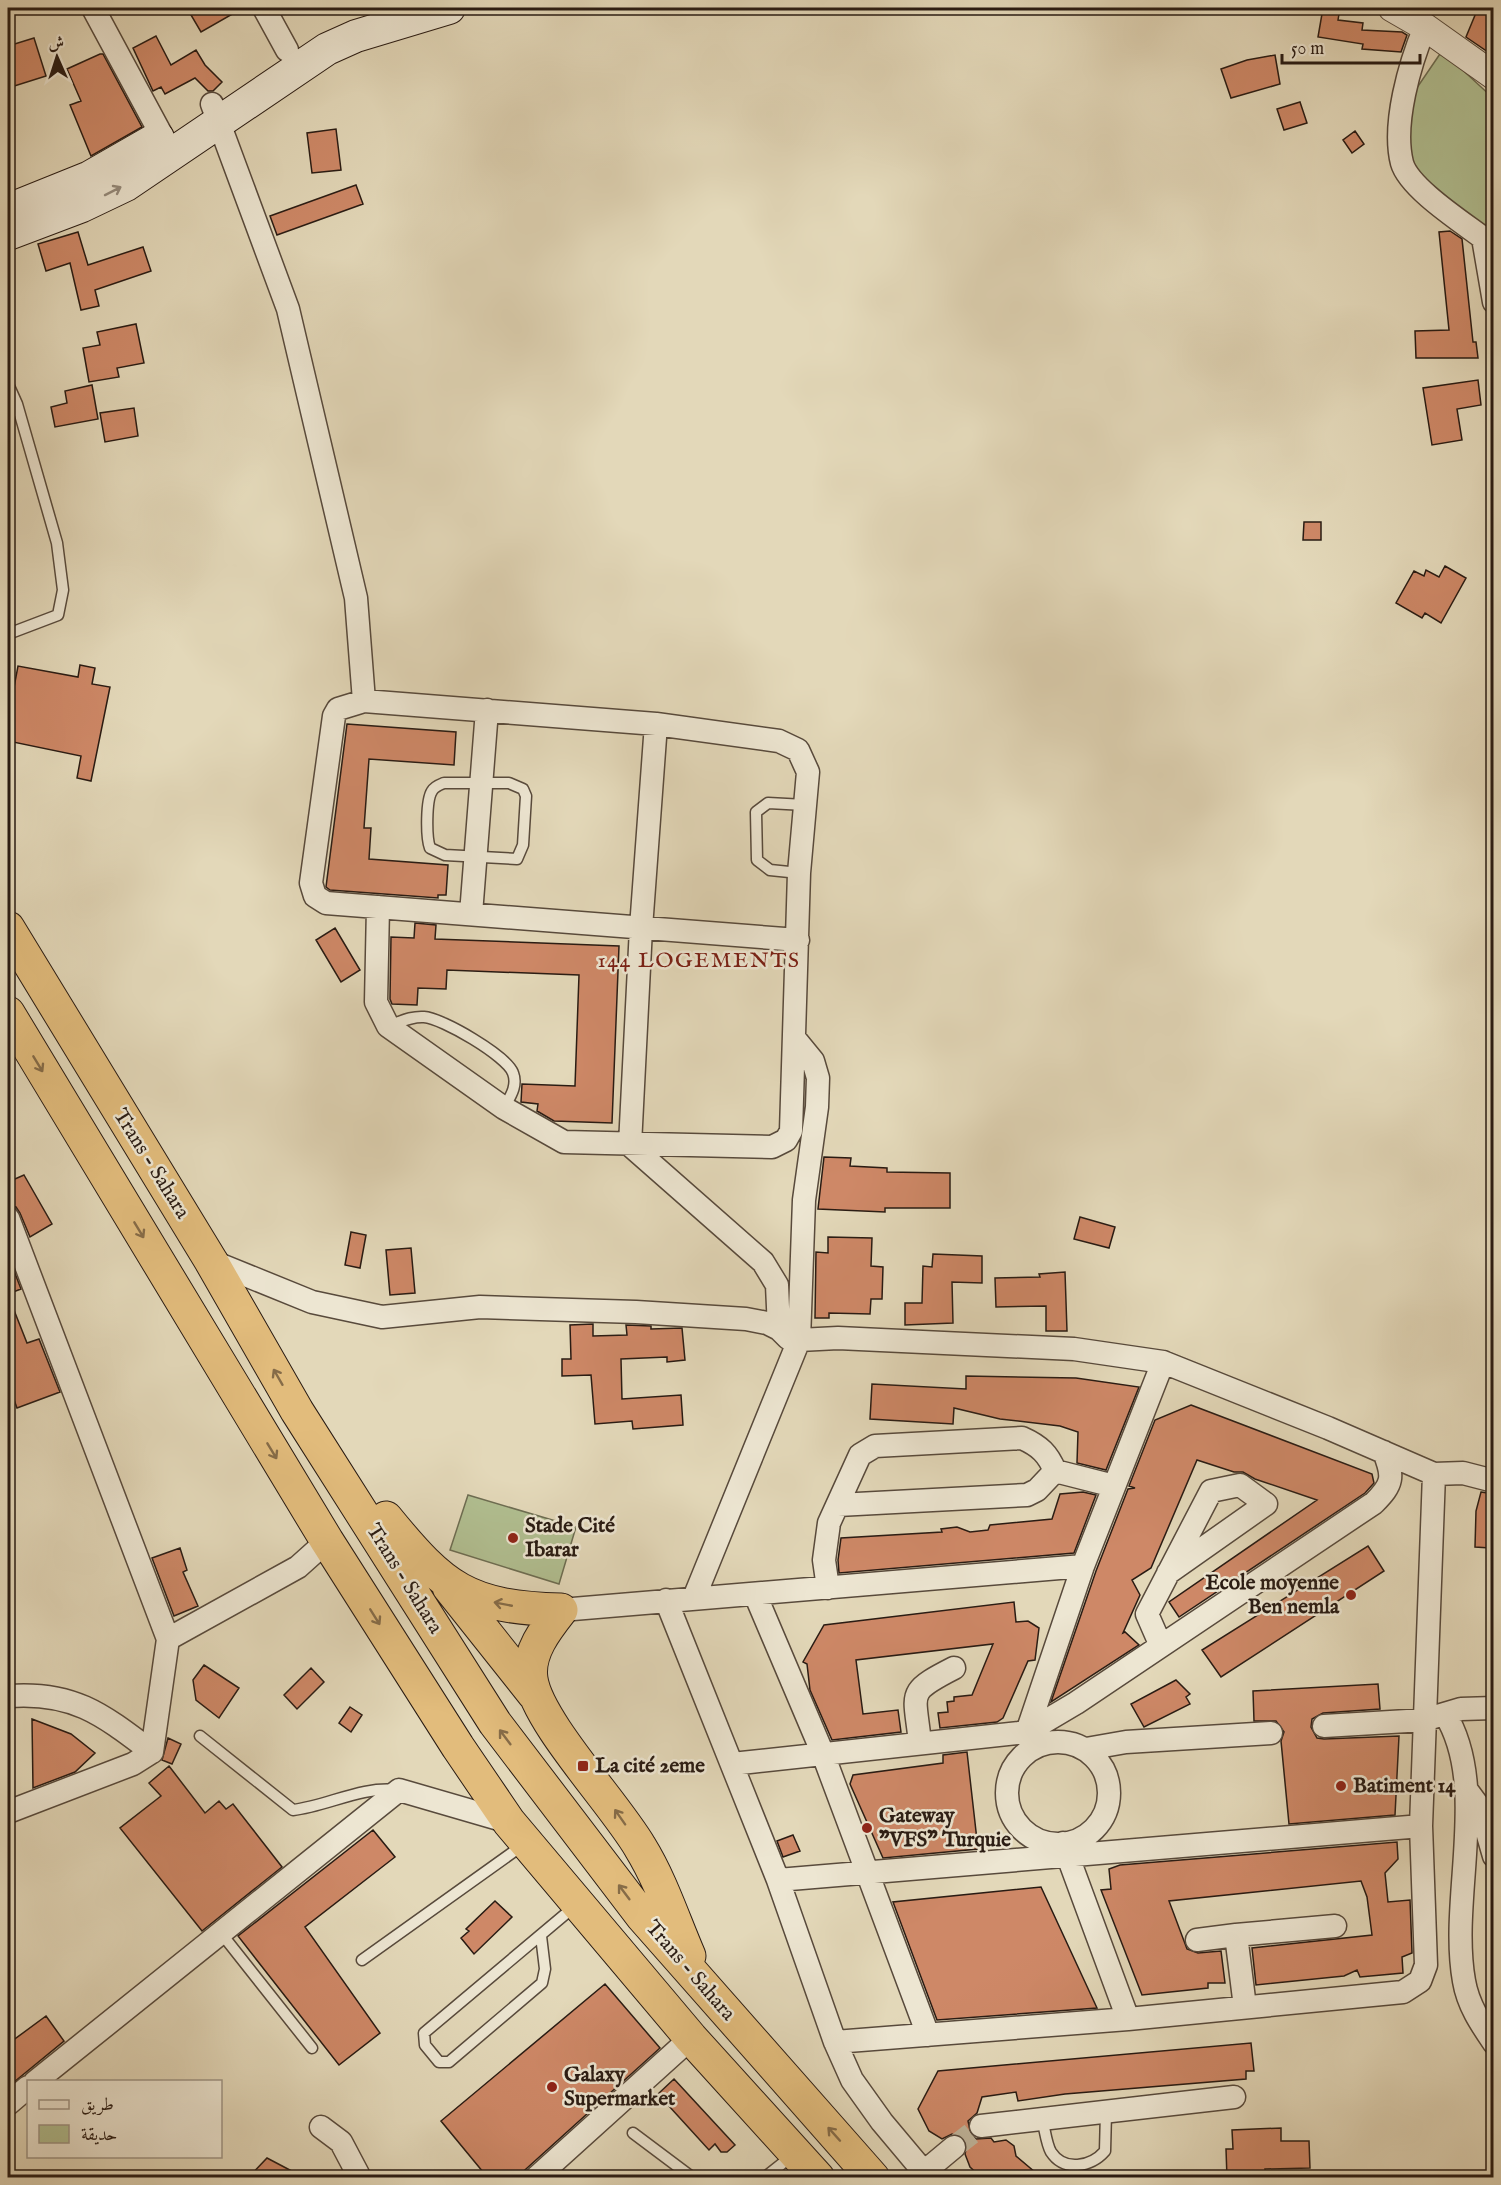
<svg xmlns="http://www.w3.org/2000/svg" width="1501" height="2185" font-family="'IM FELL English',Amiri,serif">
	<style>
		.green { fill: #b1bf91; stroke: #6d6d52; stroke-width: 1.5 }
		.building { fill: #ce8867; stroke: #291b13; stroke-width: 1.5 }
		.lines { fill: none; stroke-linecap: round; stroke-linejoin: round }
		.minor-tunnel { stroke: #beb298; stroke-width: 22; stroke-dasharray: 22 11; stroke-linecap: butt }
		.service-casing { stroke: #584a3c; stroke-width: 13 }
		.minor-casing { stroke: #584a3c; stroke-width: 25 }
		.tertiary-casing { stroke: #584a3c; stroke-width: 29 }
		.secondary-casing { stroke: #291b13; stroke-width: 34 }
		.trunk-casing { stroke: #291b13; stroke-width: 35 }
		.service { stroke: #ede6d2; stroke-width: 10 }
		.minor { stroke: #ede6d2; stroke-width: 22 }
		.tertiary { stroke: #ede6d2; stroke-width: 27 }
		.secondary { stroke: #ede6d2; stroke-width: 32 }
		.trunk { stroke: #e2bc7c; stroke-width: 33 }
		.oneway { stroke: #958b7c }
		.oneway2 { stroke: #866c48 }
		.poi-dot { fill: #8f2418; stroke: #ede6d2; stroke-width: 2 }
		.labels { text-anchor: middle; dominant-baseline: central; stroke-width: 5; stroke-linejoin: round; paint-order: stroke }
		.street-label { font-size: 21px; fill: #291b13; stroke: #ede6d2 }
		.poi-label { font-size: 21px; font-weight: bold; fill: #291b13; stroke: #ede6d2; text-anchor: start }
		.neighbourhood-label { font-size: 22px; letter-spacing: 1.5px; fill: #7a1f14; stroke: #ede6d2 }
	</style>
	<rect width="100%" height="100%" fill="#e3d8b9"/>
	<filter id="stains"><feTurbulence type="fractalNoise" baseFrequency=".00333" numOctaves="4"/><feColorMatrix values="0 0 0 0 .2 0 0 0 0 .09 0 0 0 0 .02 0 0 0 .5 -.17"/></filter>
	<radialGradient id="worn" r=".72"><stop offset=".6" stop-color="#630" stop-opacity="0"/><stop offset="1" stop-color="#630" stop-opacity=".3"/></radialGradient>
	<path class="green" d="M 1442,51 L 1493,98 L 1493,248 L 1413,170 L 1409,135 L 1412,95 Z
		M 468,1495 L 576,1527 L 559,1584 L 450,1550 Z"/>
	<path class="building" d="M 203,8 L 243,8 L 201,32 L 191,15 Z
		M 1323,8 L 1340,8 L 1338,20 L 1363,23 L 1362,30 L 1402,32 L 1407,35 L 1401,52 L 1362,49 L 1363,44 L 1318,37 Z
		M 1478,8 L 1494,8 L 1494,56 L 1466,37 Z
		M 156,36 L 171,65 L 196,50 L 205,65 L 222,82 L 213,91 L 208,91 L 195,78 L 165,94 L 161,87 L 153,91 L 133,48 Z
		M 34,38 L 46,76 L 8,88 L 8,46 Z
		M 100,54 L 103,54 L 142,127 L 91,156 L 70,105 L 81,101 L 67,69 Z
		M 1275,55 L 1280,84 L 1231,98 L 1221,69 L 1247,60 Z
		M 1300,102 L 1307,123 L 1284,130 L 1277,109 Z
		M 336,129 L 341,170 L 312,173 L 307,133 Z
		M 1355,131 L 1364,144 L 1352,153 L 1343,140 Z
		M 356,185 L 363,204 L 277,235 L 270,216 Z
		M 1450,231 L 1462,239 L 1473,342 L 1476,342 L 1478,358 L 1416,358 L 1415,331 L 1449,330 L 1439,232 Z
		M 78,232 L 88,265 L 143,247 L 151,271 L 95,290 L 99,306 L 81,310 L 70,263 L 46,271 L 38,244 Z
		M 136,324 L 144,363 L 117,368 L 119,377 L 89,382 L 83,348 L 100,345 L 97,332 Z
		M 1478,380 L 1481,405 L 1457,409 L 1462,440 L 1432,445 L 1423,388 Z
		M 92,385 L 98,419 L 55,427 L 51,407 L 67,403 L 65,391 Z
		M 134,408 L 138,436 L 105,442 L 100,413 Z
		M 1304,522 L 1321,522 L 1321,540 L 1303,540 Z
		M 1445,566 L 1466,578 L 1441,623 L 1425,613 L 1422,618 L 1396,603 L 1414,571 L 1424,576 L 1426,570 L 1439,577 Z
		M 80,665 L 95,668 L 92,684 L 110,687 L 91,781 L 77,778 L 81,756 L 8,741 L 8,719 L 18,666 L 78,677 Z
		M 347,724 L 456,732 L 454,765 L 369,759 L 364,828 L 371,828 L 369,859 L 448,865 L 446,895 L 438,895 L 438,898 L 330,890 L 326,887 Z
		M 415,923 L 436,925 L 435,939 L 619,946 L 612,1123 L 554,1121 L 537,1111 L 538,1104 L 521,1102 L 522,1084 L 575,1086 L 579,975 L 447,970 L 446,989 L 418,988 L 417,1005 L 392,1004 L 390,999 L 391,937 L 414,938 Z
		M 335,928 L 360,970 L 341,982 L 316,940 Z
		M 824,1157 L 851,1158 L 850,1166 L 887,1168 L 887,1172 L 950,1173 L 950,1208 L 885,1208 L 885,1212 L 818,1209 Z
		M 24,1175 L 52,1224 L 30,1237 L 20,1213 L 16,1207 L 8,1205 L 8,1182 Z
		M 1080,1217 L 1115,1227 L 1109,1248 L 1074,1239 Z
		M 351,1232 L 366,1235 L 360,1268 L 345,1265 Z
		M 828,1237 L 872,1238 L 871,1266 L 883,1267 L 882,1299 L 871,1299 L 870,1314 L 829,1313 L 829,1318 L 815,1318 L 816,1252 L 828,1253 Z
		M 411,1248 L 415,1293 L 390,1295 L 386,1250 Z
		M 933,1254 L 982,1256 L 982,1283 L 952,1282 L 953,1323 L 905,1325 L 905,1303 L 922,1303 L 923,1266 L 932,1267 Z
		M 8,1255 L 21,1289 L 8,1294 Z
		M 1065,1272 L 1067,1331 L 1046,1331 L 1046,1306 L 996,1307 L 995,1278 L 1040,1277 L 1039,1274 Z
		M 8,1295 L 27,1343 L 39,1339 L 60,1392 L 17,1408 L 8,1383 Z
		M 593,1324 L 593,1336 L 627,1335 L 626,1325 L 651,1326 L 651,1329 L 682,1328 L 685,1360 L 667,1362 L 667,1357 L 621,1359 L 622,1399 L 681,1395 L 683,1425 L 633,1429 L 632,1421 L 595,1424 L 591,1375 L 562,1376 L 562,1359 L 571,1359 L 570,1325 Z
		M 966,1376 L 1076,1378 L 1139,1387 L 1106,1470 L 1077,1463 L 1078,1432 L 1060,1426 L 1000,1419 L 954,1408 L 953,1424 L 870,1419 L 872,1384 L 966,1389 Z
		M 1191,1405 L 1372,1474 L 1374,1483 L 1365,1493 L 1179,1617 L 1169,1602 L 1317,1500 L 1255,1479 L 1243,1472 L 1234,1472 L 1197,1460 L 1151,1568 L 1132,1580 L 1140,1595 L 1123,1633 L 1125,1632 L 1139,1645 L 1051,1702 L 1096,1571 L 1128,1489 L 1135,1488 L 1129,1486 L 1155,1420 Z
		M 1083,1492 L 1096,1495 L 1074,1553 L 839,1573 L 838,1560 L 841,1538 L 942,1532 L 941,1529 L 957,1527 L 970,1532 L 988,1530 L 990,1525 L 1052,1519 L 1060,1494 Z
		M 1481,1492 L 1494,1494 L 1494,1533 L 1491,1533 L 1490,1548 L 1475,1547 L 1476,1511 Z
		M 1368,1546 L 1384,1571 L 1221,1677 L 1202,1650 Z
		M 180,1548 L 187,1570 L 183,1572 L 198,1606 L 174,1616 L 152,1558 Z
		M 1014,1602 L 1016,1622 L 1028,1621 L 1039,1628 L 1035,1660 L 1028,1661 L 1003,1718 L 997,1722 L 940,1728 L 938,1713 L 948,1712 L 947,1702 L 954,1701 L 954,1697 L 972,1695 L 993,1644 L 856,1660 L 863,1714 L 898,1710 L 901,1732 L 832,1740 L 810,1690 L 807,1664 L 803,1662 L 824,1625 Z
		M 204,1665 L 239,1688 L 219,1718 L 196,1700 L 193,1680 Z
		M 311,1668 L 324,1682 L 297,1709 L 284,1695 Z
		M 1176,1680 L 1190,1694 L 1186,1697 L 1190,1704 L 1144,1727 L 1131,1704 Z
		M 1378,1684 L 1380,1709 L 1323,1713 L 1312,1719 L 1311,1727 L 1317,1738 L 1324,1739 L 1399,1736 L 1395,1815 L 1289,1824 L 1281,1741 L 1284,1732 L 1276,1721 L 1254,1721 L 1253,1691 Z
		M 350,1707 L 362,1715 L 351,1732 L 339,1723 Z
		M 32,1719 L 71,1734 L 95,1753 L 75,1772 L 33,1788 Z
		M 168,1738 L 181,1744 L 172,1764 L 162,1760 Z
		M 967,1752 L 978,1849 L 883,1858 L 850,1784 L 853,1775 L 943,1763 L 943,1755 Z
		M 169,1766 L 205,1813 L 219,1801 L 226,1809 L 233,1804 L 282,1867 L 202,1931 L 120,1828 L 161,1796 L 149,1783 Z
		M 373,1830 L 395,1857 L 305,1927 L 380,2033 L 339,2065 L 238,1936 Z
		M 793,1835 L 800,1851 L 783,1857 L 777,1841 Z
		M 1397,1842 L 1398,1859 L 1385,1873 L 1388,1902 L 1410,1900 L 1412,1953 L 1402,1957 L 1403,1973 L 1360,1977 L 1357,1970 L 1344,1976 L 1256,1985 L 1252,1948 L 1372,1935 L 1367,1897 L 1361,1881 L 1169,1901 L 1187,1949 L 1198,1953 L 1221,1951 L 1225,1983 L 1208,1983 L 1208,1988 L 1142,1995 L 1101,1890 L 1111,1889 L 1109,1869 L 1120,1865 Z
		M 1041,1887 L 1097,2008 L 937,2020 L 893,1902 Z
		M 495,1901 L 512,1917 L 474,1954 L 461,1938 L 469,1931 L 466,1929 Z
		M 605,1984 L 660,2048 L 516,2178 L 488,2178 L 441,2121 Z
		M 46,2016 L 64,2041 L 8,2087 L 8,2044 Z
		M 1251,2043 L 1254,2071 L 1246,2071 L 1246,2079 L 1065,2094 L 1018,2101 L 1016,2092 L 982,2097 L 977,2113 L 968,2121 L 971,2134 L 976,2139 L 991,2138 L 994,2142 L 1006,2140 L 1014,2146 L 1016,2156 L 1042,2178 L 982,2178 L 970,2167 L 965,2154 L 967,2145 L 964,2138 L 952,2134 L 942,2139 L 929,2131 L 918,2109 L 938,2071 Z
		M 674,2079 L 735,2145 L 727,2152 L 721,2152 L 715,2144 L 709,2150 L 658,2094 Z
		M 1281,2128 L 1281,2141 L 1309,2141 L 1310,2168 L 1265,2169 L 1266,2178 L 1227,2178 L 1226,2149 L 1233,2149 L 1232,2130 Z
		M 267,2158 L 305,2178 L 248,2178 Z"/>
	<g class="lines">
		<path class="minor-tunnel" d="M 954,2147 L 981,2126"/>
		<defs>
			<path id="service" d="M 8,384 L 17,404 L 57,543 L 63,590 L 58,615 L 8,634
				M 444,783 L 509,783 L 523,789 L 526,796 L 523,845 L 517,859 L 445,855 L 430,848 C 426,837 426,800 432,791 C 435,786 439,785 444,783 Z
				M 799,873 L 770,870 L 757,860 L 756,812 L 768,803 L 805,805
				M 388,1026 C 400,1022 411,1016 424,1017 C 442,1018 507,1056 513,1073 C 518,1086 510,1097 504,1108
				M 200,1736 L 293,1810 C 327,1806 362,1786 396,1790
				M 221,1933 L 312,2048
				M 541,1936 L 545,1969 L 542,1983 L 449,2062 L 439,2062 L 425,2045 L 424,2033 L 575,1906
				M 362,1960 L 523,1845
				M 1042,2119 C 1045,2129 1046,2143 1051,2152 C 1064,2172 1091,2167 1105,2151 L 1106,2112
				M 633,2133 L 693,2178
				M 764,2178 L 793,2155"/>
			<path id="minor" d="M 93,8 L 162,136
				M 264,8 L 287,50
				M 1425,27 C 1410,63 1392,124 1402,163 C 1409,188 1462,222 1483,238 L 1494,302
				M 212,104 L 288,309 L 356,598 L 364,701
				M 656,724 L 641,928 L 630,1145 L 763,1262 L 777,1285 L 779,1329
				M 378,907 L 376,1002 L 388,1026 L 504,1108 L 564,1142 L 772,1147 L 786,1140 L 791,1131 L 799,873 L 808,772 L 798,750 L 779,741 L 656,724 L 364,701 L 338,709 L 334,716 L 311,883 L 315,896 L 326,903 L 798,940
				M 471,914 L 487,710
				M 795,1039 L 813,1061 L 818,1078 L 817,1107 L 804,1200 L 799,1340
				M 8,1218 L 168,1639 L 152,1752 L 133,1764 L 8,1812
				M 211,1261 L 312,1302 L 382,1317 L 480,1307 L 636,1312 L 746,1319 L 767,1323 L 779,1329 L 788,1338
				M 838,1505 L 1027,1495 L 1037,1490 L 1055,1471
				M 828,1588 L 824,1560 L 829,1523 L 860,1455 L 875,1446 L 1022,1438 C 1040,1446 1048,1454 1055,1471 L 1114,1486
				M 755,1594 L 823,1754 L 928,2035
				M 694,1598 L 799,1340 L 838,1338 L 1074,1349 L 1163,1362 L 1328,1428 L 1434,1474 L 1463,1473 L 1494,1481
				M 666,1600 L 778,1880 L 835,2042 L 852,2080 L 882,2122 L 929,2178
				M 561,1610 L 1083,1566
				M 168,1639 L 298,1567 L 327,1541
				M 1161,1646 L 1147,1614 L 1211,1491 L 1240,1485 L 1266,1504 L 1168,1573
				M 8,1696 C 73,1691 102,1714 152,1752
				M 1445,1714 C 1490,1787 1449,1898 1464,1981 C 1468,2005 1481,2024 1494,2043
				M 1324,1726 L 1424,1720 L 1461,1709 L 1494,1708
				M1007 1793a51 51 0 1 1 102 0a51 51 0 1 1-102 0Z
				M 920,1743 C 915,1692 905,1693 954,1668
				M 1036,1746 L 1027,1732 L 1083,1566 L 1163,1362
				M 1086,1749 L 1126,1742 L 1271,1733
				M 732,1764 L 1027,1732 L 1076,1703 L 1374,1503 C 1393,1484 1394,1477 1384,1452
				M 1466,1789 L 1480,1808 L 1494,1856
				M 778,1880 L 1421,1826
				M 1236,1935 L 1335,1926
				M 1197,1940 L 1236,1935 L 1245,2007
				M 1128,2019 L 1403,1992 L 1420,1981 L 1426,1965 L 1421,1826 L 1434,1474
				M 835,2042 L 1128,2019 L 1063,1843
				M 35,2082 L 399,1790 L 509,1822
				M 8,2104 L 28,2087
				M 981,2126 L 1234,2097
				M 321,2127 L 341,2142 L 360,2178
				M 924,2172 L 954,2147
				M 536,2178 L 691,2038"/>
			<path id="tertiary" d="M 1392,8 L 1425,27 L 1494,76"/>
			<path id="secondary" d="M 8,210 L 90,177 L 158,138
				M 8,234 L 82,206 L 126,185 L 327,49 L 356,36 L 449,8"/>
			<path id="trunk" d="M 8,928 L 211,1261 L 297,1411 L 495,1723 L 642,1916 L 873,2178
				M 8,1013 L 327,1541 L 458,1747 L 509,1822 L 691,2038 L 818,2178
				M 386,1518 C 444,1589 467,1607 561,1610
				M 449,1587 L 534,1694
				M 561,1610 C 546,1629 527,1653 531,1679 C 537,1722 615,1804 640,1847 C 661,1881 673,1919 689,1956"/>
		</defs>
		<use href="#service" class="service-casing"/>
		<use href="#minor" class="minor-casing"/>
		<use href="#tertiary" class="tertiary-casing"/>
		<use href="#secondary" class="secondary-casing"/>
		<use href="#trunk" class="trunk-casing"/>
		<use href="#service" class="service"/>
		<use href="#minor" class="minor"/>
		<use href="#tertiary" class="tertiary"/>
		<use href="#secondary" class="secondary"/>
		<use href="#trunk" class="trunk"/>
	</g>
	<defs><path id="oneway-shaft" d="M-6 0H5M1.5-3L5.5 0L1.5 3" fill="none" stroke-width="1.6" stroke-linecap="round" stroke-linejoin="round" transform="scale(1.5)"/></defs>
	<use class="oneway" href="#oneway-shaft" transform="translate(113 191) rotate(-27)"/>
	<g class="oneway2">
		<use href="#oneway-shaft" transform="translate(38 1064) rotate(59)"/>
		<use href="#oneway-shaft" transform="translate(139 1230) rotate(59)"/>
		<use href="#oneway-shaft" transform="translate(278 1377) rotate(-120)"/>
		<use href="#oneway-shaft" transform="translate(272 1451) rotate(59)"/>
		<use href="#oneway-shaft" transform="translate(503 1604) rotate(-169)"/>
		<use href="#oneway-shaft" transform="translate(375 1617) rotate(58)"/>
		<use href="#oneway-shaft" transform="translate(505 1737) rotate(-127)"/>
		<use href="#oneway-shaft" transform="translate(620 1817) rotate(-125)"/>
		<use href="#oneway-shaft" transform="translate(624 1892) rotate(-127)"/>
		<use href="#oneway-shaft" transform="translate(834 2134) rotate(-132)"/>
	</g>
	<g class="poi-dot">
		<circle cx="513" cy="1538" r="6"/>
		<circle cx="1351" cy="1595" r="6"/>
		<rect x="577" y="1760" width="12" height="12" rx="3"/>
		<circle cx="1341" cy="1786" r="6"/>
		<circle cx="867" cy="1828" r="6"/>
		<circle cx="552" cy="2087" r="6"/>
	</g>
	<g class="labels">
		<g class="street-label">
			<text transform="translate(151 1164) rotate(58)">Trans - Sahara</text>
			<text transform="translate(404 1579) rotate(58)">Trans - Sahara</text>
			<text transform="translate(690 1971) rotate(49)">Trans - Sahara</text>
		</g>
		<g class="poi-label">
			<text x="525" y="1526">Stade Cité<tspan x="525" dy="24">Ibarar</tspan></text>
			<text x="1339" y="1583" text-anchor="end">Ecole moyenne<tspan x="1339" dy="24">Ben nemla</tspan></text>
			<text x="595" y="1766">La cité 2eme</text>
			<text x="1353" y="1786">Batiment 14</text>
			<text x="879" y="1816">Gateway<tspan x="879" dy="24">"VFS" Turquie</tspan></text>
			<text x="564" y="2075">Galaxy<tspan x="564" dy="24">Supermarket</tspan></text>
		</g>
		<g class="neighbourhood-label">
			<text x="699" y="961">144 LOGEMENTS</text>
		</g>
	</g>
	<rect width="1501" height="2185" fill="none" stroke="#e3d8b9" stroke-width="30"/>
	<rect x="9" y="9" width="1483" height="2167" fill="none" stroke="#291b13" stroke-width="3"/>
	<rect x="15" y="15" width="1471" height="2155" fill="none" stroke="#291b13" stroke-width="1.5"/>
	<rect x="27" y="2080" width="195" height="78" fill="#ede6d2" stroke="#9f9586" stroke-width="1.5"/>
	<rect x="39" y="2100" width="30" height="9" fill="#ede6d2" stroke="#9f9586" stroke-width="1.5"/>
	<text x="81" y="2110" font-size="18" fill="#291b13">طريق</text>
	<rect x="39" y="2125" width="30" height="18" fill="#b1bf91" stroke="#9f9586" stroke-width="1.5"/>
	<text x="81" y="2140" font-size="18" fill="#291b13">حديقة</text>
	<g transform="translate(57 57) rotate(357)" stroke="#ede6d2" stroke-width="4.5" paint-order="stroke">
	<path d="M0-4.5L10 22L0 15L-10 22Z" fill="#291b13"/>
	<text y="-9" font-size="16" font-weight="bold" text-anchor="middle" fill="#291b13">ش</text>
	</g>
	<path d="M1282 54v9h138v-9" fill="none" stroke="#291b13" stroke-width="3"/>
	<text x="1291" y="54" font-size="18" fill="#291b13" stroke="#ede6d2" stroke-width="4.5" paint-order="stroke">50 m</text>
	<rect width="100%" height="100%" filter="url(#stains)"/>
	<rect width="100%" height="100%" fill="url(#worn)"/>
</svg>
